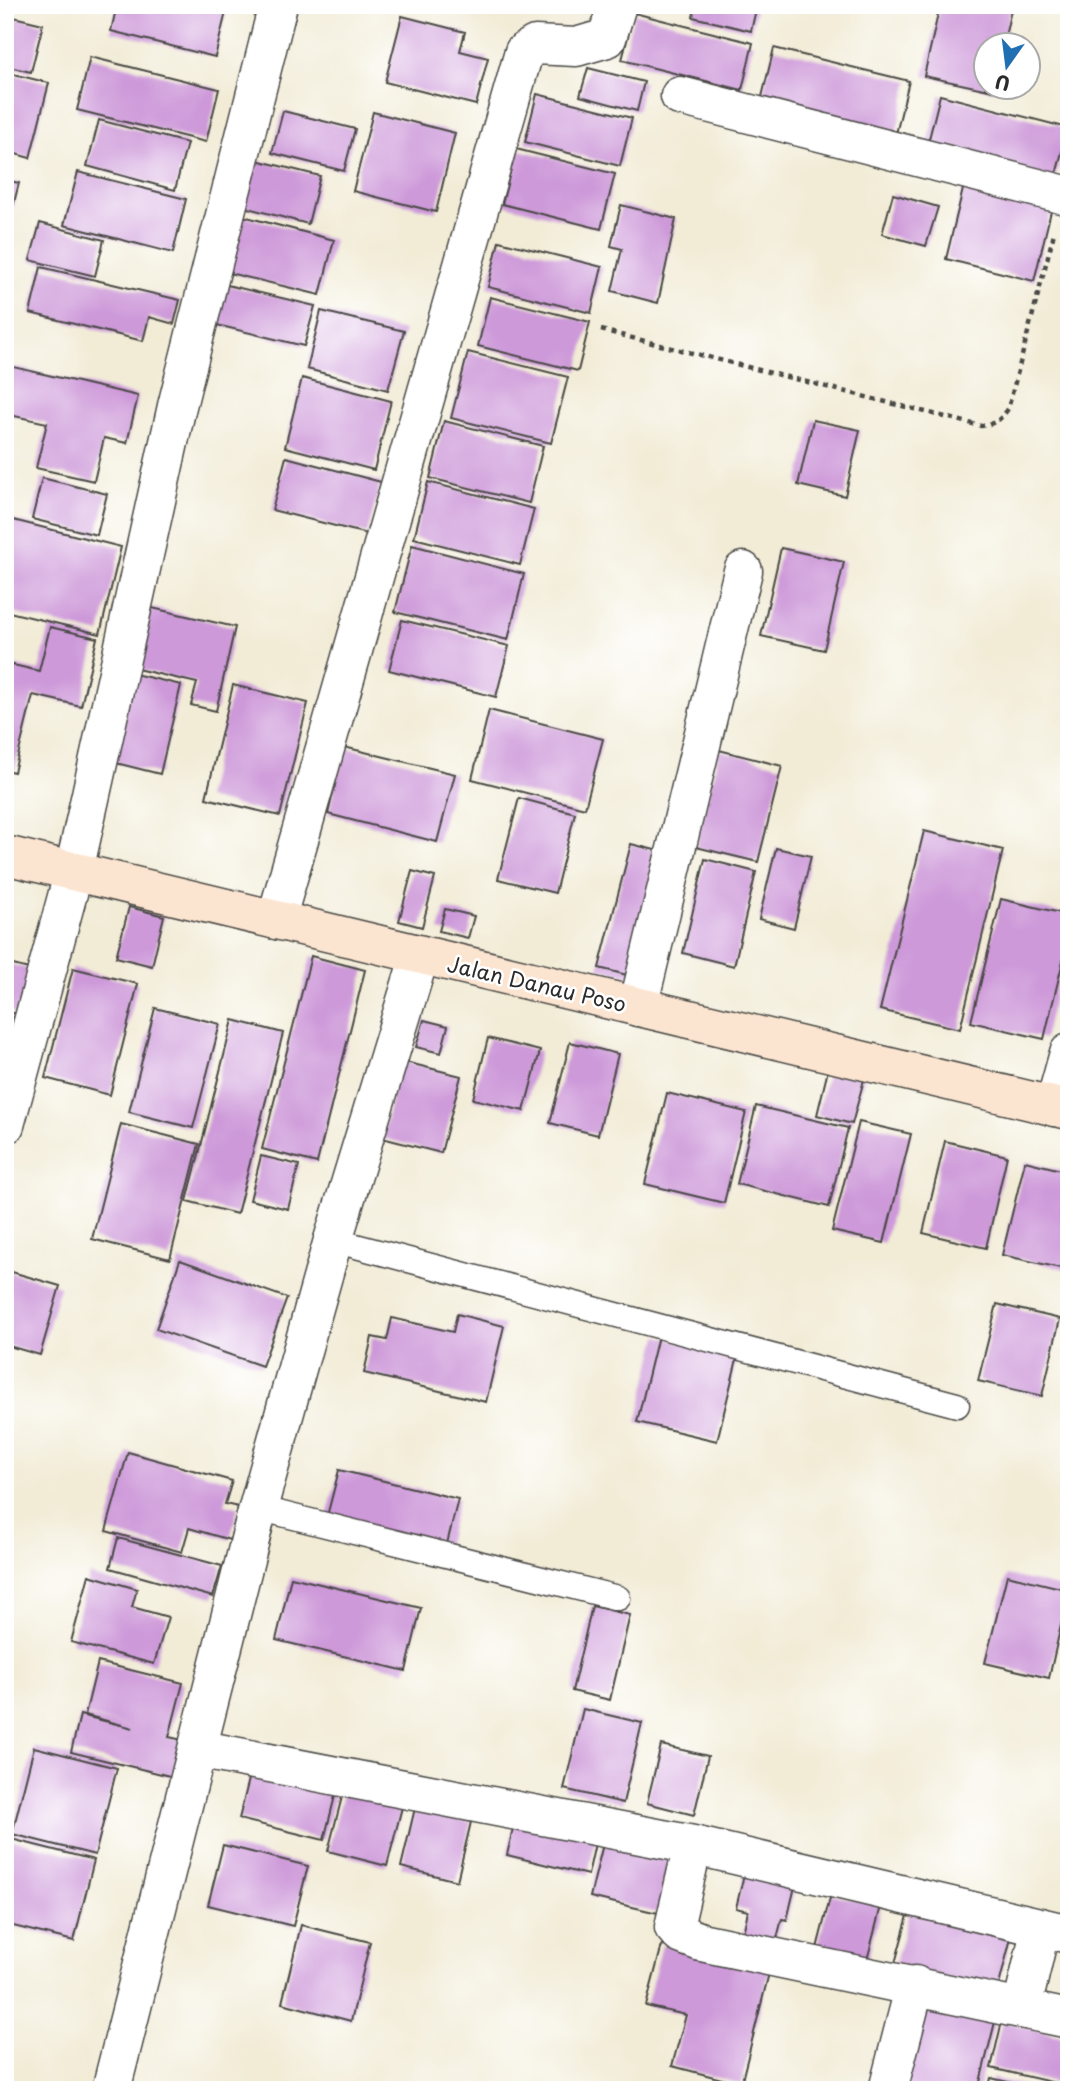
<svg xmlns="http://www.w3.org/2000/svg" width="1074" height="2095" font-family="'Playpen Sans',sans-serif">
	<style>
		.building { fill: #cd99d9 }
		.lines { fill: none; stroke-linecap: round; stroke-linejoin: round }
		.lane-casing { stroke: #494845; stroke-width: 27 }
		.street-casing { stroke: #494845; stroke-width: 41 }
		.secondary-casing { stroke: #494845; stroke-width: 41 }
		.path { stroke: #494845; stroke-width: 4.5; stroke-dasharray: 5 5; stroke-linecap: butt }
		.lane { stroke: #fff; stroke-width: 24 }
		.street { stroke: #fff; stroke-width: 38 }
		.secondary { stroke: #fce5d0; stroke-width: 38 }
		.labels { text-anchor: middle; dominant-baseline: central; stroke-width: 5; stroke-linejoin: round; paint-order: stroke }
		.street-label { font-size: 21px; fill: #2b2b2b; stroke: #fff }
	</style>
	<rect width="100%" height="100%" fill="#fff"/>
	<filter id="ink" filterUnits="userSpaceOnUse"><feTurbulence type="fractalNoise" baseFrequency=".0143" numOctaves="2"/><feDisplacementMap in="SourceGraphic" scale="14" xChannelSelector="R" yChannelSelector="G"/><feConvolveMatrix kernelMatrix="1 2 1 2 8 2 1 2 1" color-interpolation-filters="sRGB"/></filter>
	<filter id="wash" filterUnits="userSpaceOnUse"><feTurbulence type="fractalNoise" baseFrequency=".00686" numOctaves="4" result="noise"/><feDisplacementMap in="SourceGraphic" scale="28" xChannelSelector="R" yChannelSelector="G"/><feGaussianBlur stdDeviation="1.57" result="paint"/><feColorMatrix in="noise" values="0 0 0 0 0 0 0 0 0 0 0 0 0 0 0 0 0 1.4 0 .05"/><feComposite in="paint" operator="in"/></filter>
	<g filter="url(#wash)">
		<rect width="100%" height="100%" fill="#f2ecd7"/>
		<g id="blocks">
			<path class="building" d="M 117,5 L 227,8 L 215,57 L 111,31 Z
				M 696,5 L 757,5 L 751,31 L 693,17 Z
				M 940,5 L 1012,5 L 1003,46 L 986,46 L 986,88 L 993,88 L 993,91 L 924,76 Z
				M 634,13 L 753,43 L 742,90 L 622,60 Z
				M 5,15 L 43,24 L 31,72 L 5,66 Z
				M 402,16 L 465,32 L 460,51 L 488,58 L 476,105 L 385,82 Z
				M 774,48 L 909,81 L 895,138 L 760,105 Z
				M 90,57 L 219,89 L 206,142 L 77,110 Z
				M 588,68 L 644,82 L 637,111 L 580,96 Z
				M 5,72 L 49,83 L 30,158 L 5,151 Z
				M 537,94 L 632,118 L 620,166 L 525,142 Z
				M 940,95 L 1068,128 L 1055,179 L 927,147 Z
				M 283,111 L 355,129 L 344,171 L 272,153 Z
				M 373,112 L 455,133 L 436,212 L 353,191 Z
				M 99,120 L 187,143 L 175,190 L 87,166 Z
				M 516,149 L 615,174 L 601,229 L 502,204 Z
				M 256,160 L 320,176 L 308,224 L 244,207 Z
				M 78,172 L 186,199 L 173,253 L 64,225 Z
				M 5,180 L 19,183 L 6,234 L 5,234 Z
				M 964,185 L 1052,207 L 1034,281 L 946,259 Z
				M 893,194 L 938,207 L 926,246 L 882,234 Z
				M 621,205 L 676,219 L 658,303 L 612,291 L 622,249 L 611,246 Z
				M 239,215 L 334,240 L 320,295 L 225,272 Z
				M 40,223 L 104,240 L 95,276 L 30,260 Z
				M 499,241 L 602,267 L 591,313 L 488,287 Z
				M 41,267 L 180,300 L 174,324 L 149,317 L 143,341 L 30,313 Z
				M 227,285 L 315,306 L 304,346 L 217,325 Z
				M 490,297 L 590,322 L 578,371 L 478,346 Z
				M 321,311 L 404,331 L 388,390 L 307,369 Z
				M 468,352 L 568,377 L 551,443 L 451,418 Z
				M 5,365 L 138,396 L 127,443 L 104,438 L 94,481 L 36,468 L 47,423 L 5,414 Z
				M 302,378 L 391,401 L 374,470 L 285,447 Z
				M 813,420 L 860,430 L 845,496 L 798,485 Z
				M 444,421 L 543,446 L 529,503 L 430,478 Z
				M 286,457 L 381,482 L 367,534 L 272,510 Z
				M 42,478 L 107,494 L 97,535 L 32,519 Z
				M 428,482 L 534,509 L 520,565 L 414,538 Z
				M 5,518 L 121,547 L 100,634 L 5,611 Z
				M 412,545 L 524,574 L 508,640 L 395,612 Z
				M 781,548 L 844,562 L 824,650 L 761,636 Z
				M 139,605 L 235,627 L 216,711 L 191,705 L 197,683 L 124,666 Z
				M 402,620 L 509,646 L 496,697 L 389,670 Z
				M 50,627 L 97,638 L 81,706 L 33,695 L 14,772 L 5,770 L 5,663 L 39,671 Z
				M 126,672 L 181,685 L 160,774 L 104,760 Z
				M 233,685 L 308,703 L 280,816 L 206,798 Z
				M 489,710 L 603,739 L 585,808 L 472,779 Z
				M 344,747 L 455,774 L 437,842 L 328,814 Z
				M 719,750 L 782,766 L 758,862 L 696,847 Z
				M 519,798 L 575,813 L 555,893 L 498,879 Z
				M 924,831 L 1003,850 L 960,1029 L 880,1010 Z
				M 631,844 L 667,853 L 635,977 L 599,968 Z
				M 776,848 L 811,856 L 794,928 L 759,919 Z
				M 705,859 L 756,872 L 734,966 L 683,953 Z
				M 412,871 L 435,877 L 422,927 L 399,921 Z
				M 1001,899 L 1069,915 L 1069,936 L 1044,1039 L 971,1022 Z
				M 129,907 L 164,916 L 152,966 L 116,957 Z
				M 445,909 L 474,916 L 468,938 L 439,931 Z
				M 311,956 L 365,970 L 317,1163 L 262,1149 Z
				M 5,963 L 33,970 L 21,1015 L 5,1011 Z
				M 73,968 L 138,984 L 110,1095 L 45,1078 Z
				M 155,1008 L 220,1024 L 193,1128 L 129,1112 Z
				M 5,1016 L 22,1020 L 5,1062 Z
				M 233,1020 L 283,1033 L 237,1214 L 187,1201 Z
				M 424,1020 L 448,1026 L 441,1053 L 416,1047 Z
				M 488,1038 L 540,1051 L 524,1111 L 473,1099 Z
				M 570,1042 L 618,1054 L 598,1135 L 550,1123 Z
				M 401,1061 L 461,1076 L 441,1153 L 382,1138 Z
				M 829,1066 L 865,1076 L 852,1124 L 817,1115 Z
				M 667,1093 L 746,1112 L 724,1203 L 645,1184 Z
				M 756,1106 L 848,1128 L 829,1207 L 737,1184 Z
				M 859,1122 L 911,1134 L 884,1243 L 832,1231 Z
				M 121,1124 L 199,1144 L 170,1259 L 92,1239 Z
				M 945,1141 L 1007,1156 L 986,1248 L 923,1233 Z
				M 261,1156 L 299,1165 L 288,1209 L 250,1200 Z
				M 1025,1161 L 1069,1172 L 1069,1270 L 1002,1255 Z
				M 180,1260 L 287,1298 L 262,1366 L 156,1329 Z
				M 5,1270 L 60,1286 L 40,1355 L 5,1345 Z
				M 997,1304 L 1060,1319 L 1042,1396 L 978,1381 Z
				M 457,1314 L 504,1326 L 486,1402 L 364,1373 L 372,1337 L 387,1340 L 392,1318 L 453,1332 Z
				M 658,1336 L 738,1355 L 717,1441 L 637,1422 Z
				M 128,1452 L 232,1481 L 225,1504 L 238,1507 L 230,1540 L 189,1528 L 182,1552 L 106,1531 Z
				M 339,1470 L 458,1499 L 445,1552 L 325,1524 Z
				M 1069,1506 L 1069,1532 L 1062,1530 Z
				M 118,1538 L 222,1566 L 213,1597 L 110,1568 Z
				M 89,1575 L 137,1589 L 132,1607 L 168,1617 L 154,1664 L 71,1642 Z
				M 1007,1575 L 1069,1590 L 1049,1678 L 985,1663 Z
				M 291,1577 L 421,1608 L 406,1671 L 276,1640 Z
				M 592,1606 L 630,1615 L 610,1700 L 572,1691 Z
				M 98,1662 L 183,1683 L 169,1737 L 187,1741 L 178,1778 L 71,1752 L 80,1715 L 133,1728 L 85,1715 Z
				M 583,1709 L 642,1723 L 623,1803 L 564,1789 Z
				M 661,1745 L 708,1756 L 694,1815 L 647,1803 Z
				M 34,1747 L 117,1768 L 95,1855 L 12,1834 Z
				M 251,1771 L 336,1792 L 324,1840 L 239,1819 Z
				M 343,1793 L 402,1807 L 387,1866 L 328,1851 Z
				M 415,1808 L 471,1822 L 457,1881 L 401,1867 Z
				M 515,1820 L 596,1839 L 588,1875 L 507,1855 Z
				M 11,1839 L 94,1860 L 74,1941 L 5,1924 L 5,1863 Z
				M 603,1844 L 675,1861 L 662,1914 L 590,1897 Z
				M 223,1845 L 308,1866 L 293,1926 L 208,1905 Z
				M 747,1862 L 798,1874 L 787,1920 L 782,1919 L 775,1946 L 742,1938 L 748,1911 L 736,1908 Z
				M 831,1894 L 881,1906 L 865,1968 L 815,1956 Z
				M 909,1912 L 1011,1938 L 997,1993 L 894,1967 Z
				M 301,1925 L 370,1942 L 351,2021 L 282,2003 Z
				M 662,1945 L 770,1969 L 741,2084 L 672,2066 L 686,2015 L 646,2006 Z
				M 924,2005 L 995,2022 L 978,2090 L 903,2090 Z
				M 1002,2021 L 1069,2038 L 1069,2067 L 1064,2085 L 991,2068 Z
				M 991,2078 L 1037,2089 L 1036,2090 L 988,2090 Z"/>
		</g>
	</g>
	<g filter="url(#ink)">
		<use href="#blocks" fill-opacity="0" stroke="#494845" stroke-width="2"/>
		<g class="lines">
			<defs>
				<path id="lane" d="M 333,1240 L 957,1405
					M 258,1508 L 618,1598"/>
				<path id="street" d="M 680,96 L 1069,196
					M 276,920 L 524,52 L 535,45 L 576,47 L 607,38 L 617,5
					M 638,1007 L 743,571
					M 1054,1107 L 1069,1053
					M 5,1125 L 74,871 L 177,406 L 278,5
					M 197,1749 L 693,1845 L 1069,1934
					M 693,1845 L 674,1927 L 680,1934 L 701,1942 L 1069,2019
					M 1022,2008 L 1041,1927
					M 111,2090 L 258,1508 L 333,1240 L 420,955
					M 888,2090 L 915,1985"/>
				<path id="secondary" d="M 5,855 L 1069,1110"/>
			</defs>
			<use href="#lane" class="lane-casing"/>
			<use href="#street" class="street-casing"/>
			<use href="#secondary" class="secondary-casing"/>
			<path class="path" d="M 601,330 L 981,426 C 995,424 1000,420 1008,409 L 1054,233"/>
			<use href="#lane" class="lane"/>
			<use href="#street" class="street"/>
			<use href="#secondary" class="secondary"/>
		</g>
	</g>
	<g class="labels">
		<g class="street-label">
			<text transform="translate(537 983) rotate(13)">Jalan Danau Poso</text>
		</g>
	</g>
	<rect width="1074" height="2095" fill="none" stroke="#fff" stroke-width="28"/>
	<g transform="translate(1007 66) rotate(194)"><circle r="33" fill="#ffffff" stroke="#aaaaaa" stroke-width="2"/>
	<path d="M0-5L12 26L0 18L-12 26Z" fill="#1f6fb2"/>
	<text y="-10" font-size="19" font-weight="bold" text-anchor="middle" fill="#2b2b2b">U</text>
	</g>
</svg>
